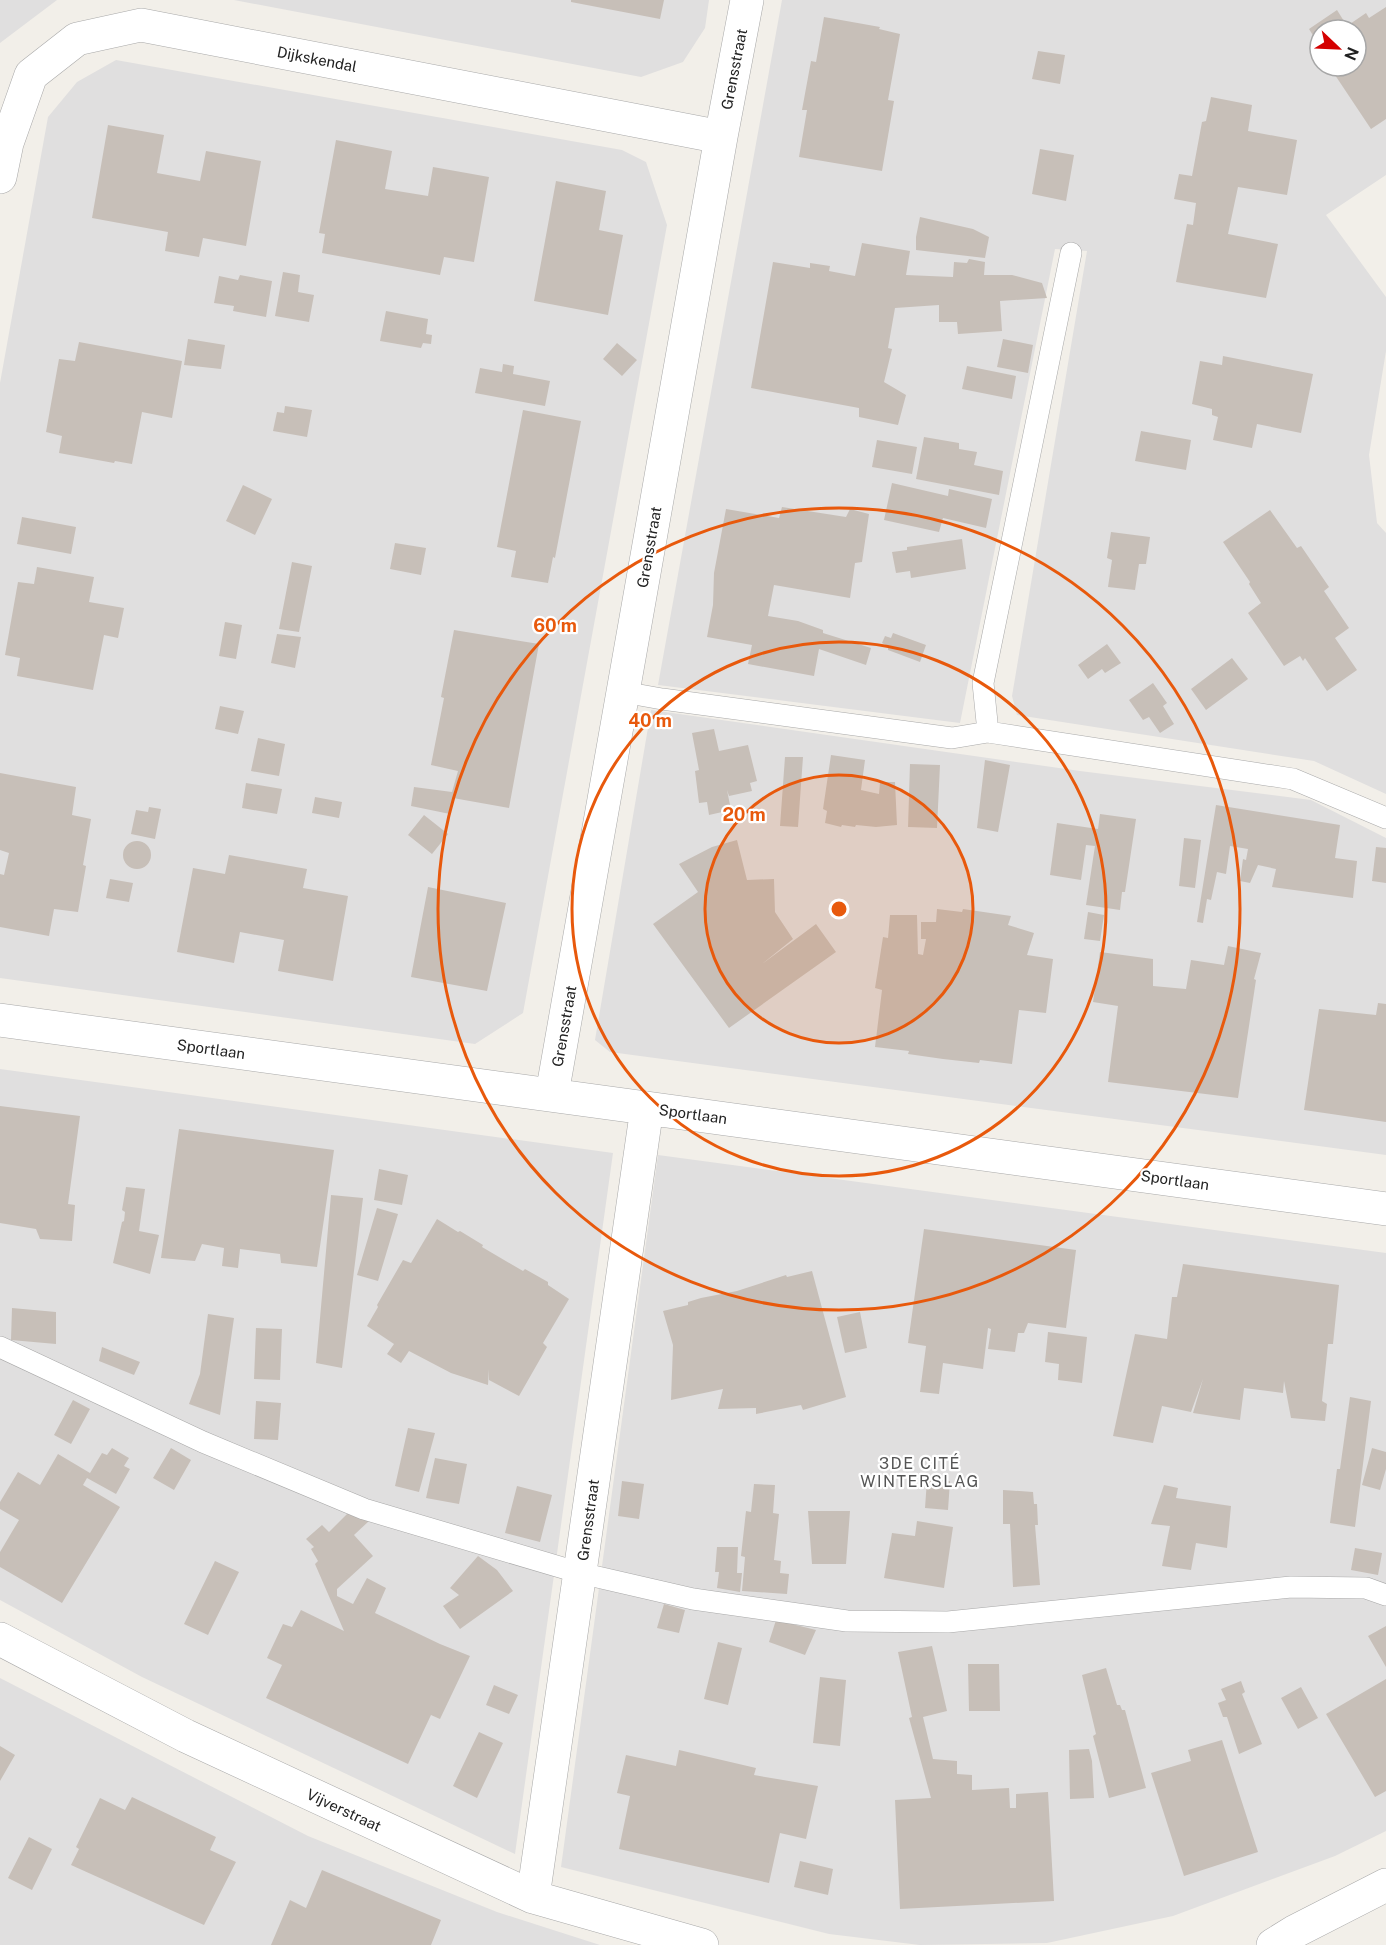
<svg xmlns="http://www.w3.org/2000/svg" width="1386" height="1945" font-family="'Public Sans',sans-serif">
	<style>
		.residential { fill: #e0dfdf; fill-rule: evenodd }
		.building { fill: #c7bfb8 }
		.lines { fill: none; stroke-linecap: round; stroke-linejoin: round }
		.service-casing { stroke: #a9a9a9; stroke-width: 22 }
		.minor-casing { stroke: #a9a9a9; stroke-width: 34 }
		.service { stroke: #fff; stroke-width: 21 }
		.minor { stroke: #fff; stroke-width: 33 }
		.ring { fill: none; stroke: #e8590c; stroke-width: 3 }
		.labels { text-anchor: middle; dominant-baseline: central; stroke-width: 4.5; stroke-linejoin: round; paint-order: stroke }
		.street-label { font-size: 15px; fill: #222; stroke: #fff }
		.neighbourhood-label { font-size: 16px; letter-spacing: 1.5px; fill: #555; stroke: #fff }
		.centre { fill: #e8590c; stroke: #fff; stroke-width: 3 }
		.ring-label { font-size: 18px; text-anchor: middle; font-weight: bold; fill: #e8590c; stroke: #fff; stroke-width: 4.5; stroke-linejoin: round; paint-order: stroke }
	</style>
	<rect width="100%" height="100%" fill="#f2efe9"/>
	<path class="residential" d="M 0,0 L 57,0 L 0,43 Z
		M 234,0 L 709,0 L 705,28 L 683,62 L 641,77 Z
		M 782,0 L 1386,0 L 1386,175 L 1326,215 L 1386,297 L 1386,351 L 1369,455 L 1377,523 L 1386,533 L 1386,794 L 1314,761 L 1017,715 L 1012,696 L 1087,251 L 1055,249 L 960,723 L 658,685 ZM 1320,30 L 1356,30 L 1356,66 L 1320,66 Z
		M 116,60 L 622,150 L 646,162 L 667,225 L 523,1013 L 475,1044 L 0,978 L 0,383 L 48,117 L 77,82 Z
		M 651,710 L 1080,771 L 1311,800 L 1386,838 L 1386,1155 L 610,1052 L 595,1040 Z
		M 0,1069 L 613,1153 L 515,1854 L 142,1677 L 0,1600 Z
		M 658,1155 L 1386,1253 L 1386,1831 L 1335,1856 L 1173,1916 L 1047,1943 L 920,1945 L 829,1934 L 561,1867 Z
		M 0,1678 L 308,1836 L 497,1912 L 600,1945 L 0,1945 Z"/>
	<path class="building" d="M 571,0 L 664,0 L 660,19 L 571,2 Z
		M 1386,7 L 1386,119 L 1371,129 L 1329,66 L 1356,66 L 1356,30 L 1320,30 L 1320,53 L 1316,47 L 1319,45 L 1309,29 L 1337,10 L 1347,26 L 1366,13 L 1369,18 Z
		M 824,17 L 880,27 L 879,29 L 900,34 L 888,100 L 894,101 L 882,171 L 799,157 L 807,110 L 802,110 L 811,61 L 816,62 Z
		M 1038,51 L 1065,55 L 1060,84 L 1032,79 Z
		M 1211,97 L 1252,105 L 1248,131 L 1297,140 L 1287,195 L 1238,187 L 1228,234 L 1278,244 L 1266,298 L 1176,282 L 1187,224 L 1193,225 L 1196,203 L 1174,199 L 1179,174 L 1192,176 L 1202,122 L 1206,121 Z
		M 108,125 L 164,135 L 157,173 L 200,181 L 206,151 L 261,161 L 246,246 L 203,238 L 199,257 L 165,251 L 168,232 L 92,218 Z
		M 336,140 L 392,151 L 385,189 L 428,196 L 433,167 L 489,177 L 474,262 L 444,257 L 440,275 L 322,253 L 325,234 L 319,233 Z
		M 1040,149 L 1074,155 L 1066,201 L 1032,194 Z
		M 556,181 L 606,191 L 599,230 L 623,235 L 608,315 L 534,301 Z
		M 920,217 L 973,229 L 989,237 L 985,258 L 916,250 L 916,237 Z
		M 862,243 L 910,251 L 906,275 L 953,277 L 954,262 L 967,263 L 969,259 L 985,262 L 984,275 L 1012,275 L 1042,283 L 1047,298 L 1000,301 L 1002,331 L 958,334 L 957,322 L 939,322 L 939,305 L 895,308 L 888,348 L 892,349 L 884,382 L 906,395 L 898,425 L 859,417 L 859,408 L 751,388 L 773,262 L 810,268 L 810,263 L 830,266 L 829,271 L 855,276 Z
		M 283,272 L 300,275 L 298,292 L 314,295 L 309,322 L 275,316 Z
		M 240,275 L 272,281 L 266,317 L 233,311 L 234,306 L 214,303 L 219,276 L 238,280 Z
		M 386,311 L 428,319 L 426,334 L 432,335 L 431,344 L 423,343 L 421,348 L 380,341 Z
		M 188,339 L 225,345 L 221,369 L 184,365 Z
		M 1003,339 L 1033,345 L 1028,373 L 997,367 Z
		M 79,342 L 182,361 L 172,418 L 142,412 L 132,464 L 115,461 L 114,463 L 59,453 L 62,436 L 46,432 L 59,359 L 75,361 Z
		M 617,343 L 637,360 L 622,376 L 603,359 Z
		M 1223,356 L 1313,374 L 1301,433 L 1257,424 L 1252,448 L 1213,440 L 1218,417 L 1212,415 L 1212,409 L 1192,404 L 1200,361 L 1222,365 Z
		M 503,364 L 514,366 L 513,374 L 550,381 L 545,406 L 475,393 L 480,368 L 502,372 Z
		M 967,366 L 1016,376 L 1012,399 L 962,389 Z
		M 285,406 L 312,410 L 307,437 L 273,431 L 277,412 L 284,413 Z
		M 523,410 L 581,421 L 555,558 L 553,557 L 548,583 L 511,577 L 516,551 L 497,547 Z
		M 1141,431 L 1191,440 L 1186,470 L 1135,461 Z
		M 924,437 L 959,443 L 959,449 L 977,452 L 974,465 L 1003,471 L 999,495 L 916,479 Z
		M 877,440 L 917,447 L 912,474 L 872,467 Z
		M 892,483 L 948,496 L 949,489 L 992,499 L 986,528 L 943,518 L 939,532 L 884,520 Z
		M 243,485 L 272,499 L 255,535 L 226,521 Z
		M 782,507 L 846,517 L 850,509 L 869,514 L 862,562 L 855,563 L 850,598 L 774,585 L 768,616 L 798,621 L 823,630 L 823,633 L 871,648 L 866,665 L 819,649 L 814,676 L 748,664 L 752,645 L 707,637 L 713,605 L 714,573 L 726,509 L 779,518 Z
		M 1270,510 L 1297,548 L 1301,546 L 1329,587 L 1324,591 L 1349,628 L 1335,638 L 1357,670 L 1327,691 L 1305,658 L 1303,661 L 1300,656 L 1284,666 L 1248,613 L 1261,603 L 1249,584 L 1250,582 L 1223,542 Z
		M 22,517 L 76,527 L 71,554 L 17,544 Z
		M 1111,532 L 1150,537 L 1146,564 L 1139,564 L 1135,590 L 1108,587 L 1112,560 L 1107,558 Z
		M 962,539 L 966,569 L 911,578 L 910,571 L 896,573 L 892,552 L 907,550 L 907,547 Z
		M 395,543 L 426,548 L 421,575 L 390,569 Z
		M 292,562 L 312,566 L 299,632 L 279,629 Z
		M 37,567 L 94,577 L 89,602 L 124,608 L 118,638 L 104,635 L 93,690 L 17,676 L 20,658 L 5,655 L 18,582 L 34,584 Z
		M 225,622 L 242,625 L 236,659 L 219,656 Z
		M 454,630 L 539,644 L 509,808 L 453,798 L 450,814 L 411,806 L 414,787 L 452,792 L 458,771 L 431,765 L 444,698 L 441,697 Z
		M 893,633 L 926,645 L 920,662 L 888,650 L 888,646 L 882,643 L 885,636 L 891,638 Z
		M 277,634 L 301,637 L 295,668 L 271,663 Z
		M 1107,644 L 1121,663 L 1105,673 L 1102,669 L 1088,679 L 1078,665 Z
		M 1232,658 L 1248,679 L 1206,710 L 1191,689 Z
		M 1153,683 L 1167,703 L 1163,706 L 1174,724 L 1160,733 L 1149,717 L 1143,720 L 1129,700 Z
		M 220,706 L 244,711 L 238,734 L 215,729 Z
		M 714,729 L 719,751 L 748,745 L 757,781 L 750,783 L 752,791 L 729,796 L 727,790 L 731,810 L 709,815 L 707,802 L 699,803 L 695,771 L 699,770 L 692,733 Z
		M 258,738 L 285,744 L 279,776 L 251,771 Z
		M 831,755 L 865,760 L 861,790 L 879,794 L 880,782 L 895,782 L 897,825 L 876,827 L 856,825 L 855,827 L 842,825 L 841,827 L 825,823 L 827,811 L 823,809 Z
		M 785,757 L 803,757 L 798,827 L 780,826 Z
		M 985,760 L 1010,765 L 998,832 L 977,828 Z
		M 910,764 L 940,765 L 937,828 L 908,827 Z
		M 0,773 L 76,787 L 72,815 L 91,819 L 83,865 L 86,866 L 78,912 L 54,909 L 49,936 L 0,927 L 0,874 L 4,875 L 9,853 L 0,850 Z
		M 246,783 L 282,789 L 277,814 L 242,808 Z
		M 315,797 L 342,802 L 339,818 L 312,813 Z
		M 1216,805 L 1340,825 L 1335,858 L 1357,861 L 1353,898 L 1272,887 L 1276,869 L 1258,865 L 1250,883 L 1240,881 L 1243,859 L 1246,860 L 1248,849 L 1230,846 L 1226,874 L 1217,872 L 1211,900 L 1207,899 L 1203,923 L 1197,922 Z
		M 149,807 L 161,809 L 155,839 L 131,834 L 136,810 L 148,812 Z
		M 1100,814 L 1136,819 L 1125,892 L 1122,892 L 1120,910 L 1086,905 L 1095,846 L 1086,845 L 1081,880 L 1050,875 L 1057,823 L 1098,829 Z
		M 424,815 L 448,834 L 432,854 L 408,835 Z
		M 1184,838 L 1201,840 L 1195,888 L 1179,886 Z
		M 737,840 L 747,880 L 774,879 L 775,912 L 793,939 L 762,964 L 816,924 L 836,952 L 729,1028 L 653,924 L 698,892 L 679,864 L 712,847 Z
		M123 855a14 14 0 1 1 28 0a14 14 0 1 1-28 0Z
		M 1376,847 L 1386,848 L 1386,883 L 1372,881 Z
		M 229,855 L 307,869 L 303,888 L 348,896 L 333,981 L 278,971 L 284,940 L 240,932 L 234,963 L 177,952 L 193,868 L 225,874 Z
		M 110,879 L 133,883 L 129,902 L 106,898 Z
		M 428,887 L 506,903 L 487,991 L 411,977 Z
		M 937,909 L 962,912 L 963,909 L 1011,916 L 1008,925 L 1034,933 L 1027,955 L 1053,959 L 1046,1013 L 1019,1010 L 1012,1064 L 980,1060 L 979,1063 L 943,1059 L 908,1054 L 909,1051 L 875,1047 L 882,990 L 875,988 L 883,937 L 888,938 L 890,915 L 917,915 L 918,954 L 923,955 L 926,939 L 921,939 L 921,922 L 936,922 Z
		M 1088,912 L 1104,915 L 1100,941 L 1084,939 Z
		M 1228,946 L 1261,953 L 1254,979 L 1256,980 L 1238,1098 L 1108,1082 L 1118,1006 L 1093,1002 L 1100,952 L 1153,959 L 1153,986 L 1186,989 L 1191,960 L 1224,965 Z
		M 1378,1003 L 1386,1004 L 1386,1122 L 1304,1110 L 1319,1009 L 1376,1015 Z
		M 0,1106 L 80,1116 L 68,1204 L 75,1205 L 72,1241 L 40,1239 L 36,1229 L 0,1223 Z
		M 179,1129 L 334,1150 L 317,1267 L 281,1263 L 280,1254 L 240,1249 L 238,1268 L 222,1266 L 224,1248 L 202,1244 L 195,1261 L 161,1258 Z
		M 379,1169 L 408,1175 L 402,1205 L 374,1200 Z
		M 126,1187 L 145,1189 L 139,1231 L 159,1235 L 150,1274 L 113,1263 L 122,1222 L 124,1221 L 125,1212 L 122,1210 Z
		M 331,1195 L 363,1198 L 342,1368 L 316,1363 Z
		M 377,1208 L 398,1214 L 378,1281 L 357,1275 Z
		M 437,1219 L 458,1232 L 460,1231 L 483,1245 L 482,1247 L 523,1271 L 525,1269 L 548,1282 L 548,1285 L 569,1299 L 543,1343 L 547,1347 L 519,1396 L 489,1380 L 489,1369 L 488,1385 L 451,1373 L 409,1351 L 401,1363 L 387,1354 L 394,1344 L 367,1326 L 378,1307 L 377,1305 L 403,1260 L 411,1263 Z
		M 924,1229 L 1076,1250 L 1066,1328 L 1028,1323 L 1024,1333 L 1018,1333 L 1015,1352 L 988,1349 L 991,1329 L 988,1328 L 983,1369 L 943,1363 L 939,1394 L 920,1392 L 926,1346 L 908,1343 Z
		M 1183,1264 L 1339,1285 L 1333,1344 L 1328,1344 L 1322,1401 L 1327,1404 L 1325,1421 L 1291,1418 L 1284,1381 L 1283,1393 L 1244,1388 L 1240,1420 L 1193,1413 L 1203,1379 L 1191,1412 L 1162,1406 L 1153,1443 L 1113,1436 L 1135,1334 L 1167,1339 L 1172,1297 L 1177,1297 Z
		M 812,1271 L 846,1397 L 803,1410 L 801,1405 L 756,1414 L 756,1408 L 718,1409 L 723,1389 L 671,1400 L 673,1345 L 663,1311 L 688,1305 L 688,1302 L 701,1298 L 737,1291 L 786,1275 L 787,1277 Z
		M 12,1308 L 56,1312 L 56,1344 L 11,1340 Z
		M 860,1312 L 867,1348 L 845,1353 L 837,1317 Z
		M 208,1314 L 234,1318 L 220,1415 L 189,1404 L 200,1374 Z
		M 256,1328 L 282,1329 L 280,1380 L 254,1379 Z
		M 1048,1332 L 1087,1337 L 1082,1383 L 1058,1380 L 1059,1364 L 1045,1362 Z
		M 102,1347 L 140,1362 L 134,1375 L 99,1361 Z
		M 1350,1397 L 1371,1401 L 1355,1527 L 1330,1523 L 1337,1469 L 1340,1469 Z
		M 73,1400 L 90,1409 L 71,1444 L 54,1435 Z
		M 256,1401 L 281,1403 L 278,1440 L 254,1439 Z
		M 408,1428 L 435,1433 L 419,1492 L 395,1486 Z
		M 112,1448 L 129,1458 L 124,1466 L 130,1469 L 116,1494 L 87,1478 L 83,1485 L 120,1507 L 62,1603 L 0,1567 L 0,1552 L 19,1520 L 0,1509 L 0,1502 L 18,1472 L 40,1485 L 58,1454 L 90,1473 L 102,1453 L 107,1455 Z
		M 171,1448 L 191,1460 L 174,1490 L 153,1478 Z
		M 1372,1448 L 1386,1452 L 1386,1469 L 1380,1490 L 1362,1485 Z
		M 435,1458 L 467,1464 L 459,1504 L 426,1498 Z
		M 927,1480 L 950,1481 L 948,1510 L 925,1508 Z
		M 622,1481 L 644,1484 L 639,1519 L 618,1516 Z
		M 754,1484 L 775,1485 L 773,1513 L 779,1514 L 774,1560 L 781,1561 L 780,1573 L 789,1574 L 787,1594 L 742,1591 L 745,1557 L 741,1556 L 746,1511 L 751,1512 Z
		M 1164,1485 L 1178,1488 L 1176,1498 L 1231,1506 L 1227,1548 L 1196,1543 L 1191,1570 L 1162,1566 L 1170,1526 L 1151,1524 Z
		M 517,1486 L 552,1495 L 540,1542 L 505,1533 Z
		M 1003,1490 L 1033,1492 L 1034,1504 L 1037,1504 L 1038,1525 L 1035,1525 L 1040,1585 L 1013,1587 L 1010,1524 L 1003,1524 Z
		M 808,1511 L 850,1511 L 846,1564 L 812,1564 Z
		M 349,1512 L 369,1521 L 354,1535 L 373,1556 L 337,1589 L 337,1596 L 353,1604 L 367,1578 L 386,1588 L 375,1613 L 440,1644 L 470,1656 L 440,1719 L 431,1715 L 408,1764 L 266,1698 L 282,1665 L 267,1658 L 283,1624 L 292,1627 L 301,1610 L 344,1631 L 315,1564 L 318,1561 L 311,1549 L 314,1547 L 306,1539 L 322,1525 L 329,1532 Z
		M 917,1521 L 953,1527 L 944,1588 L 884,1578 L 892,1533 L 915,1536 Z
		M 717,1547 L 738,1547 L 737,1573 L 742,1573 L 740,1592 L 717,1588 L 719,1572 L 715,1572 Z
		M 1355,1548 L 1382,1553 L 1378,1575 L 1351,1570 Z
		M 478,1556 L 497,1570 L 513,1591 L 460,1629 L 443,1606 L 459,1595 L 450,1588 Z
		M 215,1561 L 239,1572 L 208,1635 L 184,1624 Z
		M 664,1604 L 685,1610 L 679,1633 L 657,1628 Z
		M 776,1620 L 816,1630 L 805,1655 L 769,1642 Z
		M 1386,1626 L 1386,1667 L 1368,1636 Z
		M 718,1642 L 742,1648 L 728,1705 L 704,1699 Z
		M 932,1646 L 947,1711 L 923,1717 L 933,1759 L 957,1761 L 957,1774 L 972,1775 L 972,1790 L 1009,1788 L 1010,1808 L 1016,1808 L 1016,1794 L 1048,1792 L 1054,1901 L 900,1909 L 895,1800 L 931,1798 L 909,1718 L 912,1717 L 898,1652 Z
		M 968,1664 L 999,1664 L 1000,1711 L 969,1711 Z
		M 1106,1668 L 1117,1705 L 1120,1705 L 1122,1710 L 1125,1710 L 1146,1788 L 1109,1798 L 1093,1736 L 1096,1734 L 1082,1675 Z
		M 820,1677 L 846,1680 L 840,1746 L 813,1743 Z
		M 1386,1679 L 1386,1791 L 1375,1797 L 1326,1714 Z
		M 1241,1681 L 1245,1692 L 1242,1694 L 1262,1744 L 1239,1754 L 1227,1717 L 1223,1717 L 1218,1703 L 1226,1700 L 1221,1689 Z
		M 494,1685 L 518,1695 L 509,1714 L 486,1705 Z
		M 1301,1687 L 1318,1718 L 1298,1729 L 1281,1698 Z
		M 479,1732 L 503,1743 L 477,1798 L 453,1786 Z
		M 1222,1740 L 1258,1852 L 1184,1876 L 1151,1773 L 1191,1761 L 1188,1750 Z
		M 0,1746 L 15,1755 L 0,1781 Z
		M 1089,1749 L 1092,1761 L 1094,1798 L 1070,1799 L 1069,1750 Z
		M 679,1750 L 756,1768 L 754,1775 L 818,1786 L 806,1839 L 780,1833 L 769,1883 L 619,1849 L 630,1796 L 617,1793 L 626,1755 L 676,1766 Z
		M 132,1797 L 216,1837 L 210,1850 L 236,1862 L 204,1925 L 71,1865 L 79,1849 L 76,1847 L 100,1798 L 125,1810 Z
		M 29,1837 L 52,1849 L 32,1890 L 8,1878 Z
		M 800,1861 L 833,1869 L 828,1895 L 794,1887 Z
		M 322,1870 L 441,1920 L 431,1945 L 271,1945 L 290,1900 L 306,1908 Z"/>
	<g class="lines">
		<defs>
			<path id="service" d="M 623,692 L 662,699 L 952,738 L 988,732 L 1293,779 L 1386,818
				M 988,732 L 983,683 L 1071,253
				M 0,1347 L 203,1442 L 364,1509 L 580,1573 L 693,1599 L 847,1621 L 948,1622 L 1291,1587 L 1366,1588 L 1386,1595"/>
			<path id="minor" d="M 0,177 L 7,143 L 31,75 L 77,39 L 141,25 L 721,137
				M 0,1020 L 1386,1209
				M 552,1094 L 721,137 L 747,0
				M 0,1639 L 186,1736 L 533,1897 L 702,1945
				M 533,1897 L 647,1108
				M 1273,1945 L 1294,1932 L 1386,1885"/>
		</defs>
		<use href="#service" class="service-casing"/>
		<use href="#minor" class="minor-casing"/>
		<use href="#service" class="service"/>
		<use href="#minor" class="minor"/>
	</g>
	<circle cx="839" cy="909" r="134" fill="#e8590c" fill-opacity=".12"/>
	<g class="ring">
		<circle cx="839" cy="909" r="134"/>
		<circle cx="839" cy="909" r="267"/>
		<circle cx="839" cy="909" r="401"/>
	</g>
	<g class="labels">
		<g class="street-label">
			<text transform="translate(317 59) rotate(11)">Dijkskendal</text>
			<text transform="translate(734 69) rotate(-79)">Grensstraat</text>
			<text transform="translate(649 547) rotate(-80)">Grensstraat</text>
			<text transform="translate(564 1026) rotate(-80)">Grensstraat</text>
			<text transform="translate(211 1049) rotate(8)">Sportlaan</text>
			<text transform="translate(693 1114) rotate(8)">Sportlaan</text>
			<text transform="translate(1175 1180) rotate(8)">Sportlaan</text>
			<text transform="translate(588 1520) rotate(-82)">Grensstraat</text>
			<text transform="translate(344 1810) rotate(25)">Vijverstraat</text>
		</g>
		<g class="neighbourhood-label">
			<text x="920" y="1463">3DE CITÉ<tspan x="920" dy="18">WINTERSLAG</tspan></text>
		</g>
	</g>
	<circle cx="839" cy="909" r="9" class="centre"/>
	<g class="ring-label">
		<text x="555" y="632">60 m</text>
		<text x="650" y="727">40 m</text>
		<text x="744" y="821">20 m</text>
	</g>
	<g transform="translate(1338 48) rotate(113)"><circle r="28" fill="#ffffff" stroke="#a7a7a7" stroke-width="1.5"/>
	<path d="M0-4.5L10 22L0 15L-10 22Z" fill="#d40000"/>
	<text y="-9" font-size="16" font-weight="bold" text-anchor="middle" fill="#222222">N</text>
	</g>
</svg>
